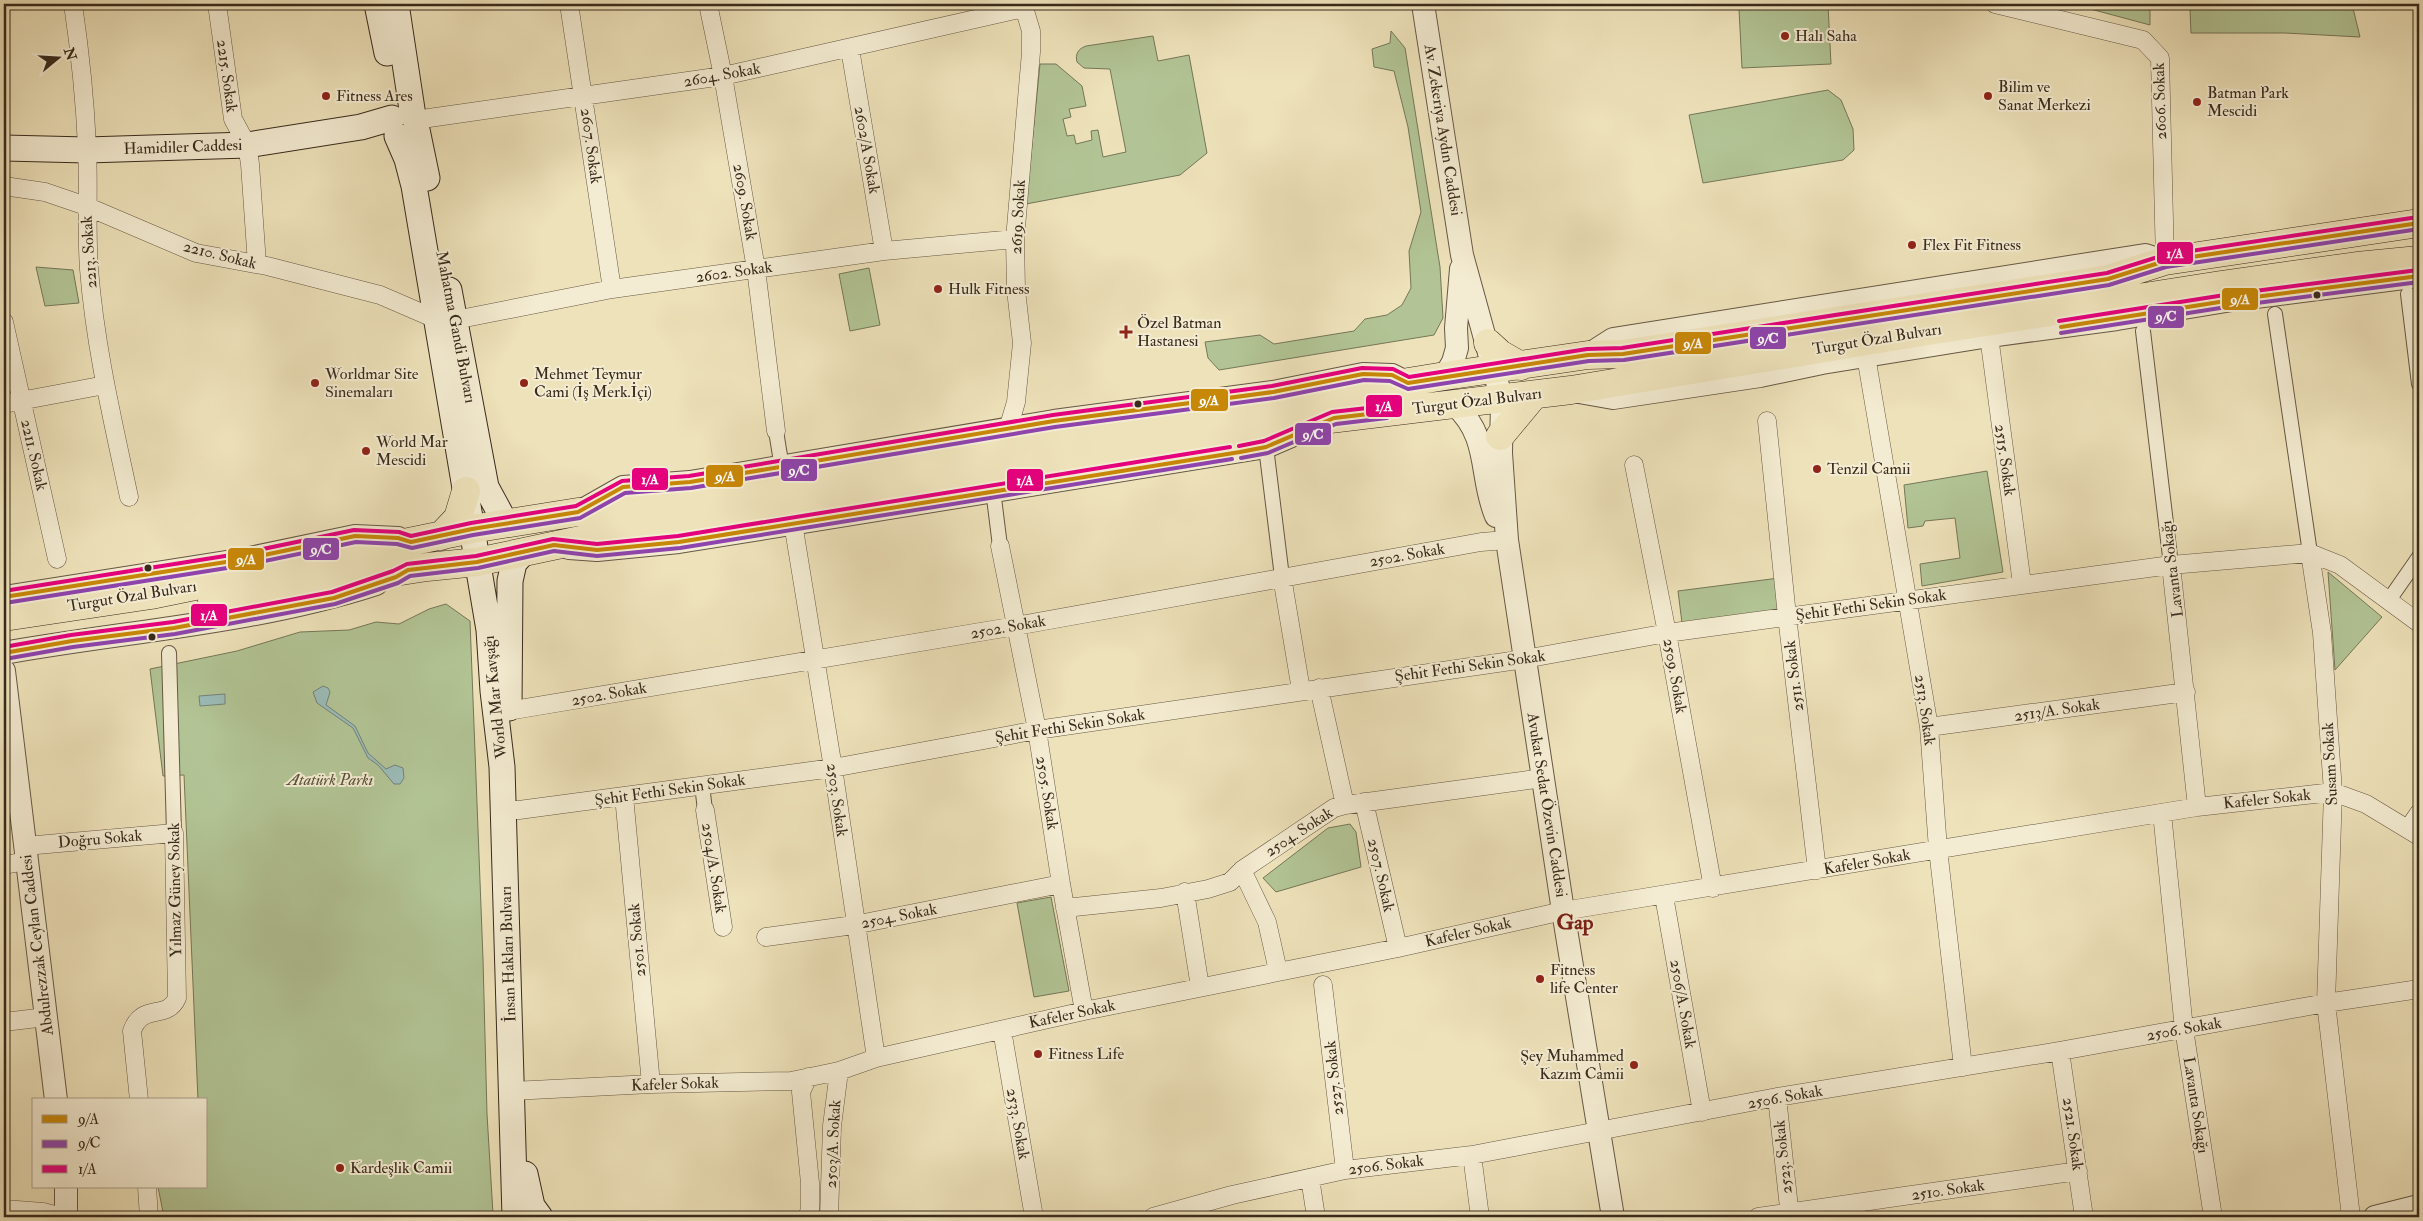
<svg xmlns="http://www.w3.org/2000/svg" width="2423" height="1221" font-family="'IM FELL Double Pica',serif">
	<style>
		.green { fill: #b2c495; stroke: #757758 }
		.water { fill: #9bbcb8; stroke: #73827a }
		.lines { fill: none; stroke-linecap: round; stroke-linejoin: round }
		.pedestrian-casing { stroke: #665844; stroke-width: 16 }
		.minor-casing { stroke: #665844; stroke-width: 19 }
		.tertiary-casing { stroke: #665844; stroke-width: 24 }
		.secondary-casing { stroke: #382a1c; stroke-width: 27 }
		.primary-casing { stroke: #382a1c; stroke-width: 29 }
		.pedestrian { stroke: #f4ecd2; stroke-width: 14 }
		.minor { stroke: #f4ecd2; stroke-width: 18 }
		.tertiary { stroke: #f4ecd2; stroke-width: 22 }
		.secondary { stroke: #f4ecd2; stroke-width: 25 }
		.primary { stroke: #eee2ba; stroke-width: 28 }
		.bus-1-casing { stroke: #f4ecd2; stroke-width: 8 }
		.bus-2-casing { stroke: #f4ecd2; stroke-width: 8 }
		.bus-3-casing { stroke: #f4ecd2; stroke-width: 8 }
		.bus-1 { stroke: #c78707; stroke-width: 4 }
		.bus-2 { stroke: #8e44ad; stroke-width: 4 }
		.bus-3 { stroke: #e5007d; stroke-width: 4 }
		.poi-dot { fill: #8f2418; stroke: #f4ecd2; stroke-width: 2 }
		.bus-dot { fill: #382a1c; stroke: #f4ecd2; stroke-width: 2 }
		.labels { text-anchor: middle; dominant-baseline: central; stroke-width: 4; stroke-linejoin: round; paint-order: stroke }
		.poi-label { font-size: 16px; fill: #382a1c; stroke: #f4ecd2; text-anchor: start }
		.street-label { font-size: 16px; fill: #382a1c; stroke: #f4ecd2 }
		.park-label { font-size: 16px; font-style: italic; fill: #56503a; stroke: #f4ecd2 }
		.district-label { font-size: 21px; font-weight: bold; fill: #7a1f14; stroke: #f4ecd2 }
		.line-badge { stroke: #f4ecd2; stroke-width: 2 }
		.badge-label { font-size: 14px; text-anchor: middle; font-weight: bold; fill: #fff }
	</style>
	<rect width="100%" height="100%" fill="#eee2ba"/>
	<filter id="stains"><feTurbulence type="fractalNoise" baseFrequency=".004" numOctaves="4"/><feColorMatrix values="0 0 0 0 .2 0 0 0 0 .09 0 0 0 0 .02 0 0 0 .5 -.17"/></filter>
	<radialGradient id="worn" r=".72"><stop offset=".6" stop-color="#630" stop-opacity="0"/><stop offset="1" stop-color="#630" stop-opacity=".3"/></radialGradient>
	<path class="green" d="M 2072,4 L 2150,4 L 2150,25 Z
		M 2176,4 L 2297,4 L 2318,7 L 2319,4 L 2352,4 L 2360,37 L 2285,33 L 2191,33 L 2190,9 L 2178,9 Z
		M 1828,5 L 1831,64 L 1742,68 L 1739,9 Z
		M 1391,31 L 1405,48 L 1440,267 L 1443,318 L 1434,335 L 1219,370 L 1208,358 L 1205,342 L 1260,335 L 1274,344 L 1354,331 L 1365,319 L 1387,315 L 1402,305 L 1411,288 L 1409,251 L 1421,212 L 1408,127 L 1394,71 L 1374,67 L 1372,49 L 1390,43 Z
		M 1153,36 L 1158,61 L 1189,55 L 1207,153 L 1180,175 L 1026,204 L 1040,64 L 1056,64 L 1082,86 L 1086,106 L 1069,109 L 1071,117 L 1063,119 L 1067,136 L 1074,135 L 1076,144 L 1092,140 L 1091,131 L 1098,130 L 1103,157 L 1126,152 L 1110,69 L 1084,68 L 1077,62 C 1075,54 1078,49 1086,46 Z
		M 1828,90 L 1841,100 L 1853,129 L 1854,150 L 1843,160 L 1703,183 L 1689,115 Z
		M 36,267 L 73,270 L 79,303 L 45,306 Z
		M 869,268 L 880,325 L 850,331 L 839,274 Z
		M 1987,471 L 2003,572 L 1922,586 L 1920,564 L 1960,558 L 1955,518 L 1925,521 L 1923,526 L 1908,528 L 1904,485 Z
		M 2328,572 L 2382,617 L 2335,670 Z
		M 1779,578 L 1782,610 L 1682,623 L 1678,591 Z
		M 446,604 L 470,621 L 483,959 L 487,1114 L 493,1214 L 491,1217 L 164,1217 L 158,1187 L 206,1187 L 206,1100 L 198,1100 L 184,775 L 163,776 L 150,669 L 237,651 L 300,632 L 349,630 L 376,622 L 399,624 L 429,609 Z
		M 1350,824 L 1356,832 L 1361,867 L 1276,892 L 1263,878 L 1328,828 Z
		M 1051,897 L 1069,991 L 1034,997 L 1017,903 Z"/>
	<path class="water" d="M 323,686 L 328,688 L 330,692 L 326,705 L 355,726 L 368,753 L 386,769 L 395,765 L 403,768 L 404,778 L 400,784 L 394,784 L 378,765 L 368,758 L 353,728 L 317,703 L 313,692 Z
		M 225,694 L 225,704 L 200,706 L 199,696 Z"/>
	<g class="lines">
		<defs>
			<path id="pedestrian" d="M 2408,294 L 2419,384
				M 2275,314 L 2310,553
				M 2143,331 L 2171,565
				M 776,431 L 782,468
				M 1266,447 L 1282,577
				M 993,490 L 1000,546
				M 2389,600 L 2419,557
				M 169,653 L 174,833
				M 702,785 L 705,810"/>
			<path id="minor" d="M 73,4 C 80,52 85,99 87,147 C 89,188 86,228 89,269 C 95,346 113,422 129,497
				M 217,4 L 233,119 L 247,145 L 250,164 L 257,264
				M 569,4 L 612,289
				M 708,4 L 723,76 L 756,269 L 776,431
				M 1995,4 L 2143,40 L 2160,58 L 2165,261
				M 850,49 L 884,251
				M 415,120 L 723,76 L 1024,8
				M 4,186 L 45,192 L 86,206 L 196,253 L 267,266 L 380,295 L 438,320
				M 455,320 L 612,289 L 884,251 L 1015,239
				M 4,322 L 57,559
				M 1989,336 L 2022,584
				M 1866,356 L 1929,727 L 1938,849 L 1963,1067
				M 4,404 L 105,385
				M 1767,421 L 1787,616 L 1817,870
				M 1008,429 L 1016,402 L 1022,343 L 1016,290 L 1015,239 L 1031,52 L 1031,31 L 1023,4
				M 1634,465 L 1667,633 L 1713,888
				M 793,523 L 833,768 L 876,1058
				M 1000,546 L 1037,730 L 1061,884 L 1084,1011
				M 2310,553 L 2322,633 L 2333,792 L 2326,1003 L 2351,1217
				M 2171,565 L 2197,807
				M 1282,577 L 1301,690
				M 1319,688 L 1345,805
				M 508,711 L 1016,626 L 1481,542 L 1507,540
				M 1929,727 L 2186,692
				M 624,796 L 651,1084
				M 1364,802 L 1398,948
				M 503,810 L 519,810 L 833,768 L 1037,730 L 1525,659 L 1667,633 L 2171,565 L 2310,553 L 2340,565 L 2419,623
				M 705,810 L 723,927
				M 2162,813 L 2184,1029 L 2213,1217
				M 2408,829 L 2419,813
				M 25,846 L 174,833 L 177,998 C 167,1021 142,1002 132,1031 L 139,1100
				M 4,865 L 27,861
				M 1242,870 L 1267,922 L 1278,971
				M 1185,892 L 1200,987
				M 1664,896 L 1702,1112
				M 1065,908 L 1161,898 L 1208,889 L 1230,882 L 1242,870 L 1334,808 L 1345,805 L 1543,778
				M 766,937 L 854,925 L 1061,884
				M 1323,985 L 1345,1170
				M 4,1022 L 46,1017
				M 1002,1030 L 1034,1217
				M 2060,1051 L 2084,1217
				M 512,1091 L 651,1084 L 791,1081 L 839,1071 L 876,1058 L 1084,1011 L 1398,948 L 1563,911 L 2197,807 L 2333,792 L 2366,804 L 2419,836
				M 1777,1097 L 1790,1217
				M 1472,1155 L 1480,1217
				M 1310,1178 L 1316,1217
				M 147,1187 L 149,1217
				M 4,1209 L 43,1212 L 62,1217
				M 807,1217 L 810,1210 L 810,1183 L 801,1092 L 808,1077
				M 829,1217 L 832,1126 L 839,1071
				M 1153,1217 L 1232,1195 L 1345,1170 L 1472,1155 L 1777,1097 L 2060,1051 L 2326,1003 L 2419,989
				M 1758,1217 L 2078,1171"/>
			<path id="tertiary" d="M 1423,4 L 1462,255 L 1502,400 L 1501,453 L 1507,540 L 1563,911 L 1613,1217
				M 1588,355 L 1613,339 L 2145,255 L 2160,260
				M 1445,376 L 1453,362 L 1457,348 L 1456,328 L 1461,269
				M 1579,392 L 1613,398 L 1760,376 L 1822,363 L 1989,336 L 2117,319 L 2232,300 L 2419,276
				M 1455,405 C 1491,438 1479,476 1496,516
				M 579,512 L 623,487 L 690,482 L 1054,421 L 1273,392 L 1363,374 L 1392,375 L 1398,378
				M 569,548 L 597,550 L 679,542 L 1266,447 L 1310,428
				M 4,597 L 245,559 L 355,536 L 398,538
				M 4,653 C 127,631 256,623 376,584
				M 4,671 L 56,1100
				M 66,1217 L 66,1187
				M 2375,1217 L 2419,1206"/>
			<path id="secondary" d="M 377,4 L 387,53
				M 396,4 L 413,116
				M 416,125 L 427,178
				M 397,136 L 407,159 L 414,186 L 489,630 L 493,691 L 502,767 L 515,1217
				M 4,148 L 87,150 L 247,145 L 361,127 L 392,118
				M 449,290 L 486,487 L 506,524
				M 509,708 L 510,581 L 514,563 L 523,553
				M 525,1174 L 532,1206 L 540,1217"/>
			<path id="primary" d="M 1488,343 L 1500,354 L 1521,366
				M 1500,436 L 1534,395
				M 441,536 L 458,518 L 466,491
				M 212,600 L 427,567 L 477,562 L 623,531 L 977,479 L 1305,422 L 1571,390 L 1903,335 L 2221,285 L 2357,266 L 2419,260
				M 4,617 L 151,595 L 472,529 L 578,512 L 624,511 L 1445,376 L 1588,355 L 1623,354 L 2108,279 L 2165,261 L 2419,223"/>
		</defs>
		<use href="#pedestrian" class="pedestrian-casing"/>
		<use href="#minor" class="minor-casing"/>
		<use href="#tertiary" class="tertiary-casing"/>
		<use href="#secondary" class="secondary-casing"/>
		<use href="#primary" class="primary-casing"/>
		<use href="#pedestrian" class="pedestrian"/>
		<use href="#minor" class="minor"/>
		<use href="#tertiary" class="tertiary"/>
		<use href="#secondary" class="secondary"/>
		<use href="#primary" class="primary"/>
		<defs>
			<path id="bus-1" d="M 2061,327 L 2232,300 L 2419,276
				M 4,597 L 245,559 L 355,536 L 398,538 L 411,542 L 472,529 L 578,512 L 623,487 L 690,482 L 1054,421 L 1273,392 L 1363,374 L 1392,375 L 1408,383 L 1588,355 L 1623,354 L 2108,279 L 2165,261 L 2419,223
				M 4,653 L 72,641 L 174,628 L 334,598 L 396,577 L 408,570 L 477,562 L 554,545 L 597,550 L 679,542 L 1240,452 L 1266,447 L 1334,418 L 1386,412"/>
			<path id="bus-2" d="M 2061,333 L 2233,306 L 2419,282
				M 1241,458 L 1268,453 L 1336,424 L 1387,418
				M 5,603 L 246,565 L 356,542 L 397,544 L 412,548 L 473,535 L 580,518 L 625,493 L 691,488 L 1055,427 L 1274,398 L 1364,380 L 1390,381 L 1408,389 L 1589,361 L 1624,360 L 2109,285 L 2166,267 L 2419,229
				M 5,659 L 73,647 L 175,634 L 335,604 L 398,583 L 410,576 L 478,568 L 554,551 L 597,556 L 680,548 L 1232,459"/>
			<path id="bus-3" d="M 2059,321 L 2231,294 L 2418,270
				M 1239,446 L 1264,441 L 1332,412 L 1385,406
				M 4,591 L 244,553 L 354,530 L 399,532 L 411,536 L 471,523 L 576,506 L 622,481 L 689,476 L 1053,415 L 1272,386 L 1362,368 L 1393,369 L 1409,377 L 1587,349 L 1622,348 L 2107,273 L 2164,255 L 2418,217
				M 4,647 L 71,635 L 173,622 L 332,592 L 393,571 L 407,564 L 476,556 L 553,539 L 597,544 L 678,536 L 1230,447"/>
		</defs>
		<use href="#bus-1" class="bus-1-casing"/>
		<use href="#bus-2" class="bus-2-casing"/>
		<use href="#bus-3" class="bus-3-casing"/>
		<use href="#bus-1" class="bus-1"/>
		<use href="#bus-2" class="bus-2"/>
		<use href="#bus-3" class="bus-3"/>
	</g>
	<g class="poi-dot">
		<circle cx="1785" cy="36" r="5"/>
		<circle cx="326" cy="96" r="5"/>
		<circle cx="1988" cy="96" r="5"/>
		<circle cx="2197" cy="102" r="5"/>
		<circle cx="1912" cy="245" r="5"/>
		<circle cx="938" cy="289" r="5"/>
		<path d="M1123.5 324.5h5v5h5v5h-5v5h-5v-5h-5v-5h5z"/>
		<circle cx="315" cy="383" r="5"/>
		<circle cx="524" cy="383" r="5"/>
		<circle cx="366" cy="451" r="5"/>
		<circle cx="1817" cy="469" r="5"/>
		<circle cx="1540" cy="979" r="5"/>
		<circle cx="1038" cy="1054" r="5"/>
		<circle cx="1634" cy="1065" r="5"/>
		<circle cx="340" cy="1168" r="5"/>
	</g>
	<g class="bus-dot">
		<circle cx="2317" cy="295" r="4.5"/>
		<circle cx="1138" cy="404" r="4.5"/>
		<circle cx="148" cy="568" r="4.5"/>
		<circle cx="152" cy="637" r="4.5"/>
	</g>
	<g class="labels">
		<g class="poi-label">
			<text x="1795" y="36">Halı Saha</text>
			<text x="1998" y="87">Bilim ve<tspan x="1998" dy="18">Sanat Merkezi</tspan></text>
			<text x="2207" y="93">Batman Park<tspan x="2207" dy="18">Mescidi</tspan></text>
			<text x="336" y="96">Fitness Ares</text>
			<text x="1922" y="245">Flex Fit Fitness</text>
			<text x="948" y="289">Hulk Fitness</text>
			<text x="1137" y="323">Özel Batman<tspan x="1137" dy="18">Hastanesi</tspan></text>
			<text x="325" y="374">Worldmar Site<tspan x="325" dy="18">Sinemaları</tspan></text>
			<text x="534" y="374">Mehmet Teymur<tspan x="534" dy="18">Cami (İş Merk.İçi)</tspan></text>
			<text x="376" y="442">World Mar<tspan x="376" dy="18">Mescidi</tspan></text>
			<text x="1827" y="469">Tenzil Camii</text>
			<text x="1550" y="970">Fitness<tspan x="1550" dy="18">life Center</tspan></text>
			<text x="1048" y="1054">Fitness Life</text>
			<text x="1624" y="1056" text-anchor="end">Şey Muhammed<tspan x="1624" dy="18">Kazım Camii</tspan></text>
			<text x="350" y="1168">Kardeşlik Camii</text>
		</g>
		<g class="street-label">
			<text transform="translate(722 75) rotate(-10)">2604. Sokak</text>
			<text transform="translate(227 76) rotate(82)">2215. Sokak</text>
			<text transform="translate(2160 101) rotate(-92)">2606. Sokak</text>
			<text transform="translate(1443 130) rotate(81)">Av. Zekeriya Aydın Caddesi</text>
			<text transform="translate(591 146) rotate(82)">2607. Sokak</text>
			<text transform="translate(183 147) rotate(-2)">Hamidiler Caddesi</text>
			<text transform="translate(867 150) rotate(80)">2602/A Sokak</text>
			<text transform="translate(745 202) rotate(80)">2609. Sokak</text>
			<text transform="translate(1018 217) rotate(-87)">2619. Sokak</text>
			<text transform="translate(89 252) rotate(-94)">2213. Sokak</text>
			<text transform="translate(220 255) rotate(14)">2210. Sokak</text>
			<text transform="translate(734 272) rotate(-8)">2602. Sokak</text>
			<text transform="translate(456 327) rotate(79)">Mahatma Gandi Bulvarı</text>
			<text transform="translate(1877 339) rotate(-9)">Turgut Özal Bulvarı</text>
			<text transform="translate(1477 401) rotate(-7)">Turgut Özal Bulvarı</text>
			<text transform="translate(34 455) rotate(77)">2211. Sokak</text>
			<text transform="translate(2005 460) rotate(82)">2515. Sokak</text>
			<text transform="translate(1407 555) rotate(-10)">2502. Sokak</text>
			<text transform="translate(2172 569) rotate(-97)">Lavanta Sokağı</text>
			<text transform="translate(132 596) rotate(-9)">Turgut Özal Bulvarı</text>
			<text transform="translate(1871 605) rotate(-8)">Şehit Fethi Sekin Sokak</text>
			<text transform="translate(1008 627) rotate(-10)">2502. Sokak</text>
			<text transform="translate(1470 666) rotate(-8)">Şehit Fethi Sekin Sokak</text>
			<text transform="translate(1675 676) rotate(80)">2509. Sokak</text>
			<text transform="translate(1794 676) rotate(-97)">2511. Sokak</text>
			<text transform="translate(609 694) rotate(-10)">2502. Sokak</text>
			<text transform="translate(495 697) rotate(-96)">World Mar Kavşağı</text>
			<text transform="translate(1925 710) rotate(82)">2513. Sokak</text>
			<text transform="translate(2057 710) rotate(-8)">2513/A. Sokak</text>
			<text transform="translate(1070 726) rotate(-9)">Şehit Fethi Sekin Sokak</text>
			<text transform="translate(2330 764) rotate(-93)">Susam Sokak</text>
			<text transform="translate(670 790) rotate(-8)">Şehit Fethi Sekin Sokak</text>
			<text transform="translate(1047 793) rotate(81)">2505. Sokak</text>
			<text transform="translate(2267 799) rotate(-6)">Kafeler Sokak</text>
			<text transform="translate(837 800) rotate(82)">2503. Sokak</text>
			<text transform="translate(1547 805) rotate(81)">Avukat Sedat Özevin Caddesi</text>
			<text transform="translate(1299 832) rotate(-33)">2504. Sokak</text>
			<text transform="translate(100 839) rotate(-5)">Doğru Sokak</text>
			<text transform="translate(1867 862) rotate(-10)">Kafeler Sokak</text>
			<text transform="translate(714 868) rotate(81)">2504/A. Sokak</text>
			<text transform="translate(1381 875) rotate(77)">2507. Sokak</text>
			<text transform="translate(175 890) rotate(-91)">Yılmaz Güney Sokak</text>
			<text transform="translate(899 916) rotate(-11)">2504. Sokak</text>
			<text transform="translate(1468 932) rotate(-13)">Kafeler Sokak</text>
			<text transform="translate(637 940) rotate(-95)">2501. Sokak</text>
			<text transform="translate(37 945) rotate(-97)">Abdulrezzak Ceylan Caddesi</text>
			<text transform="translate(508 954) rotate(-92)">İnsan Hakları Bulvarı</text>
			<text transform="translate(1683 1004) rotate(80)">2506/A. Sokak</text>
			<text transform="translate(1072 1014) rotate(-12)">Kafeler Sokak</text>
			<text transform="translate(2184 1029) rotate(-10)">2506. Sokak</text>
			<text transform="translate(1334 1078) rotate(-96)">2527. Sokak</text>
			<text transform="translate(675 1084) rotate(-2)">Kafeler Sokak</text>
			<text transform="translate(1785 1097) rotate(-10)">2506. Sokak</text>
			<text transform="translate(2196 1105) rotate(81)">Lavanta Sokağı</text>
			<text transform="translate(1018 1124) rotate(80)">2533. Sokak</text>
			<text transform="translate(2073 1134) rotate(82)">2521. Sokak</text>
			<text transform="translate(833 1144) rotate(-87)">2503/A. Sokak</text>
			<text transform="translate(1783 1157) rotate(-96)">2523. Sokak</text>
			<text transform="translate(1386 1165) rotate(-7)">2506. Sokak</text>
			<text transform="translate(1948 1190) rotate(-8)">2510. Sokak</text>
		</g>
		<g class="park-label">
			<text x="330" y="780">Atatürk Parkı</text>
		</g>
		<g class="district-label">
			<text x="1575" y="922">Gap</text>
		</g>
	</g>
	<g class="line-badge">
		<rect x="2156" y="241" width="38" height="24" rx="5" fill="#e5007d"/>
		<rect x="2221" y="287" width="38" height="24" rx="5" fill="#c78707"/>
		<rect x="2147" y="305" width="38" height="24" rx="5" fill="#8e44ad"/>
		<rect x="1749" y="326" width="38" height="24" rx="5" fill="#8e44ad"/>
		<rect x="1674" y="331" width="38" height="24" rx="5" fill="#c78707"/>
		<rect x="1190" y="388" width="39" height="24" rx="5" fill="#c78707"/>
		<rect x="1365" y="394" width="38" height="24" rx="5" fill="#e5007d"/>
		<rect x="1294" y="422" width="38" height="24" rx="5" fill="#8e44ad"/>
		<rect x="780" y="458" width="38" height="24" rx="5" fill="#8e44ad"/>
		<rect x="705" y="464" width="39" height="24" rx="5" fill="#c78707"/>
		<rect x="631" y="467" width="38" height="24" rx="5" fill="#e5007d"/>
		<rect x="1006" y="468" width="38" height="24" rx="5" fill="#e5007d"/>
		<rect x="302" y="537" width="38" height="24" rx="5" fill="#8e44ad"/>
		<rect x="227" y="547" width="38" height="24" rx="5" fill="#c78707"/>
		<rect x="190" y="603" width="38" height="24" rx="5" fill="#e5007d"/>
	</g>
	<g class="badge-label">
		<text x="2175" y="258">1/A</text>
		<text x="2240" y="304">9/A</text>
		<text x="2166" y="321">9/C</text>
		<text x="1768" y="343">9/C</text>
		<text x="1693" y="348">9/A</text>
		<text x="1209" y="405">9/A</text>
		<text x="1384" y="411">1/A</text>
		<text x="1313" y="439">9/C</text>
		<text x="799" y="475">9/C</text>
		<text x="725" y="481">9/A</text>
		<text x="650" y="484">1/A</text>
		<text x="1025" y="485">1/A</text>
		<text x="321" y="554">9/C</text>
		<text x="246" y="564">9/A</text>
		<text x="209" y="620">1/A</text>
	</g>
	<rect width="2423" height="1221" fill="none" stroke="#eee2ba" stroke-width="20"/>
	<rect x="5" y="5" width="2413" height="1211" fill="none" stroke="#382a1c" stroke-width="2.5"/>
	<rect x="10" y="10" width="2403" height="1201" fill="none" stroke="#382a1c"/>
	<rect x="32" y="1098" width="175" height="90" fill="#f4ecd2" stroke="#a99e89"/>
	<rect x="42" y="1115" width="25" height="8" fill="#c78707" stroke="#a99e89"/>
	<text x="78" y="1124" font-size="15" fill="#382a1c">9/A</text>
	<rect x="42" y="1140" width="25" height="8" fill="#8e44ad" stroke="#a99e89"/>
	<text x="78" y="1148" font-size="15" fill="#382a1c">9/C</text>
	<rect x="42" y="1165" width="25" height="8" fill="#e5007d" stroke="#a99e89"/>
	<text x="78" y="1174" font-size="15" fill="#382a1c">1/A</text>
	<g transform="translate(58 58) rotate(72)" stroke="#f4ecd2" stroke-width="4" paint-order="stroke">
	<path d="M0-4L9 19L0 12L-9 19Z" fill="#382a1c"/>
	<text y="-8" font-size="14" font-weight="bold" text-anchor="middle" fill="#382a1c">N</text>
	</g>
	<rect width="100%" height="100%" filter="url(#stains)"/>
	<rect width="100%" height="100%" fill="url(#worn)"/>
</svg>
